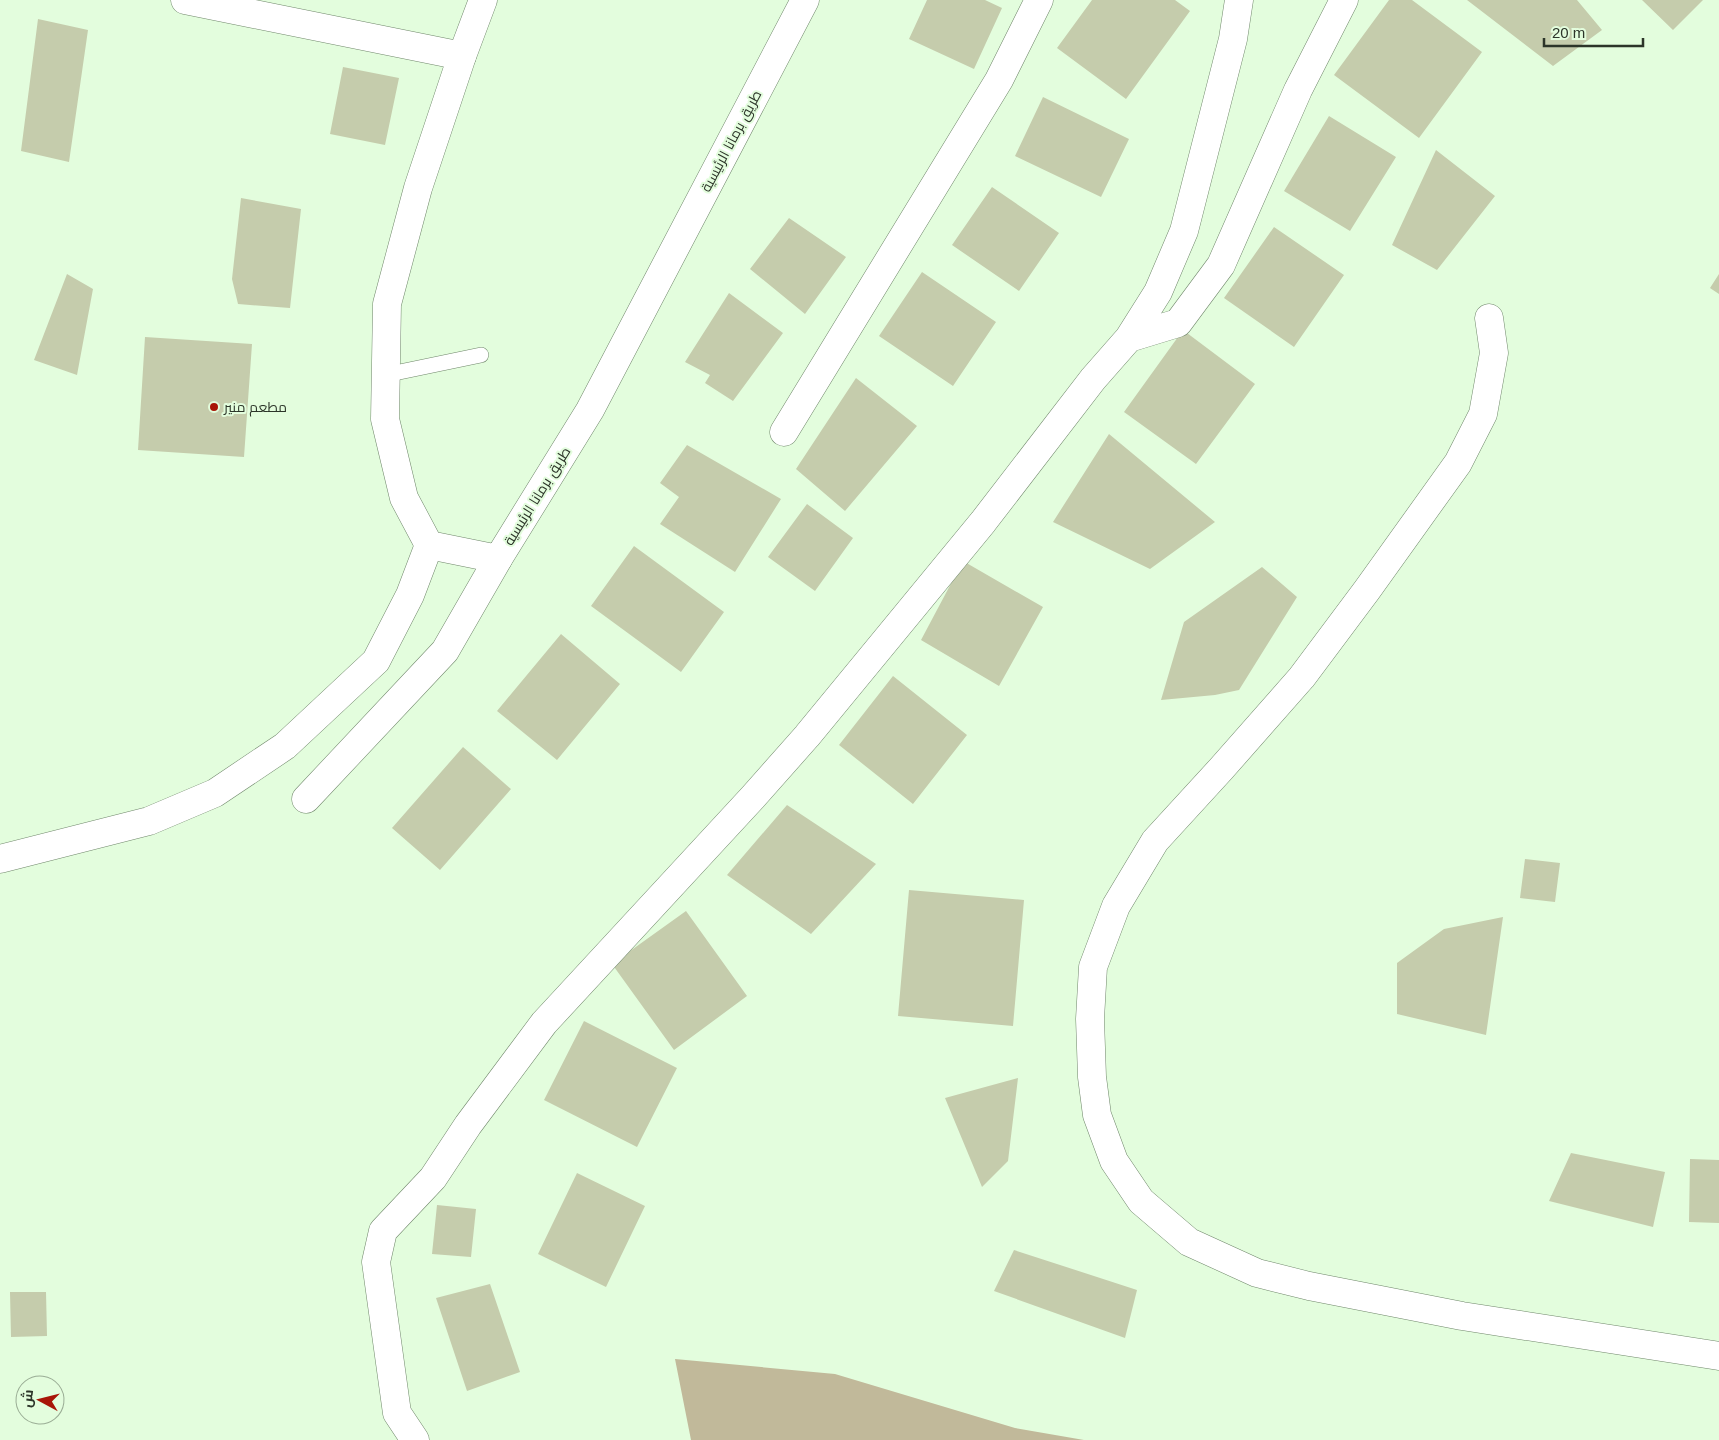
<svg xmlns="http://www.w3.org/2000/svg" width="1719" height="1440" font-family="Arial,Cairo,sans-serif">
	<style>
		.forest { fill: #c1b99a }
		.building { fill: #c5ccac }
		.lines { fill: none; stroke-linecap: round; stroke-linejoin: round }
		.service-casing { stroke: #70876b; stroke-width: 16 }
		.minor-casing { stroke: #70876b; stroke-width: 29 }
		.tertiary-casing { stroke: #70876b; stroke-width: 29 }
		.service { stroke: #fff; stroke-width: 15 }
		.minor { stroke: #fff; stroke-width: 28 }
		.tertiary { stroke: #fff; stroke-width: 28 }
		.poi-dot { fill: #a81507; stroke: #e3fddd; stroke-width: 2 }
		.labels { text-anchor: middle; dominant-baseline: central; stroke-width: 4; stroke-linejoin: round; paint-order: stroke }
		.street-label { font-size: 14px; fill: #2c3529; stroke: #e3fddd }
		.poi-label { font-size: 14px; fill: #2c3529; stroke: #e3fddd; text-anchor: start }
	</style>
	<rect width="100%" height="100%" fill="#e3fddd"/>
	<path class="forest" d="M 675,1359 L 835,1374 L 1015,1428 L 1084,1440 L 691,1440 Z"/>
	<path class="building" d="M 927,0 L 985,0 L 1002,8 L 974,69 L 909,39 Z
		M 1092,0 L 1175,0 L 1190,11 L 1126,99 L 1057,48 Z
		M 1389,0 L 1412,0 L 1482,52 L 1419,138 L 1334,75 Z
		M 1467,0 L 1577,0 L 1602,30 L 1553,66 Z
		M 1642,0 L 1703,0 L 1673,30 Z
		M 38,19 L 88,30 L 69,162 L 21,151 Z
		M 343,67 L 399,78 L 385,145 L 330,134 Z
		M 1043,97 L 1129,139 L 1101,197 L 1015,156 Z
		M 1329,116 L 1396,157 L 1350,231 L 1284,191 Z
		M 1436,150 L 1495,196 L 1437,270 L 1392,245 Z
		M 992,187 L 1059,233 L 1019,291 L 952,245 Z
		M 241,198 L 301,209 L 290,308 L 238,304 L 232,279 Z
		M 789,218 L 846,257 L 805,314 L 750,269 Z
		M 1274,227 L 1344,275 L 1294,347 L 1224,298 Z
		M 922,272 L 996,322 L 953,386 L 879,336 Z
		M 67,274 L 93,289 L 77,375 L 34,360 Z
		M 1719,274 L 1719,294 L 1710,288 Z
		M 729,293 L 783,333 L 733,401 L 705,383 L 710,375 L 685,362 Z
		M 1183,330 L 1255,384 L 1196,464 L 1124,412 Z
		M 145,337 L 252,344 L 244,457 L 138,450 Z
		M 856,378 L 917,426 L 845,511 L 796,469 Z
		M 1109,434 L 1215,522 L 1150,569 L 1053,522 Z
		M 687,445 L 781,499 L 735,572 L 660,524 L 679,497 L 660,483 Z
		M 807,504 L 853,538 L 815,591 L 768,557 Z
		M 634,546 L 724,612 L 681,672 L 591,606 Z
		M 963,561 L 1043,607 L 999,686 L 921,640 Z
		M 1262,567 L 1297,597 L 1239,690 L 1215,695 L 1161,700 L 1184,622 Z
		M 561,634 L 620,684 L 557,760 L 497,711 Z
		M 893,676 L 967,735 L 913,804 L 839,745 Z
		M 463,747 L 511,789 L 440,870 L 392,828 Z
		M 787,805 L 876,864 L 811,934 L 727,875 Z
		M 1525,859 L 1560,863 L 1555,902 L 1520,898 Z
		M 909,890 L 1024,900 L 1013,1026 L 898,1016 Z
		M 686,911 L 747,996 L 674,1050 L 612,964 Z
		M 1503,917 L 1486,1035 L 1397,1014 L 1397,963 L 1444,929 Z
		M 584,1021 L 677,1068 L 637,1147 L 544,1100 Z
		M 1018,1078 L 1008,1161 L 982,1187 L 945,1098 Z
		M 1571,1153 L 1665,1172 L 1653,1227 L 1549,1201 Z
		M 1690,1159 L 1719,1160 L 1719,1223 L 1689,1222 Z
		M 577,1173 L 645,1206 L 606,1287 L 538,1254 Z
		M 437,1205 L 476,1209 L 471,1257 L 432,1254 Z
		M 1014,1250 L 1137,1290 L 1125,1338 L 994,1291 Z
		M 490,1284 L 520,1372 L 467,1391 L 436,1298 Z
		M 10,1292 L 46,1292 L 47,1336 L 11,1337 Z"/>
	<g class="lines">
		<defs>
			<path id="service" d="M 385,375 L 481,355"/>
			<path id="minor" d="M 185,0 L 462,56
				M 1489,318 L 1494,353 L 1483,414 L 1458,463 L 1367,590 L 1302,677 L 1221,769 L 1155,841 L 1116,906 L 1093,967 L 1090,1019 L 1092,1077 L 1097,1115 L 1114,1161 L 1141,1201 L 1189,1242 L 1257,1273 L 1309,1286 L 1462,1316 L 1719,1356
				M 1129,338 L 1178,323 L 1221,265 L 1298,90 L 1344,0
				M 784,432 L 999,80 L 1039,0
				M 306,799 L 445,651 L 498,559
				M 0,859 L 149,821 L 215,793 L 285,746 L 376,661 L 410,595 L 429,545
				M 415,1440 L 397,1413 L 376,1262 L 383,1231 L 433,1178 L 468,1125 L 544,1023 L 753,797 L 807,736 L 983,522 L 1093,379 L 1129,338 L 1158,292 L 1184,231 L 1233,39 L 1239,0"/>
			<path id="tertiary" d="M 483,0 L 462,56 L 418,188 L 387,304 L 385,419 L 404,498 L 429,545 L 498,559 L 590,410 L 805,0"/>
		</defs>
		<use href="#service" class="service-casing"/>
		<use href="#minor" class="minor-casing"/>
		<use href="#tertiary" class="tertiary-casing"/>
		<use href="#service" class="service"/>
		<use href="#minor" class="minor"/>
		<use href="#tertiary" class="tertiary"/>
	</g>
	<circle class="poi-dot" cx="214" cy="407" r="5"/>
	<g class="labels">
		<g class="street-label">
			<text transform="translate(731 141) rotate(-62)">طريق برمانا الرئيسية</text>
			<text transform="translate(537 496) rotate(-58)">طريق برمانا الرئيسية</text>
		</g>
		<g class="poi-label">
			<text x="224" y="407">مطعم منير</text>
		</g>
	</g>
	<g transform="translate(40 1400) rotate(277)"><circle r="24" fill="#e3fddd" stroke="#9aad95"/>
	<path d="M0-4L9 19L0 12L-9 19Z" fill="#a81507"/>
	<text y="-8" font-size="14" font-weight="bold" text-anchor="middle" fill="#2c3529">ش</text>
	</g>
	<path d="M1544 38v8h99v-8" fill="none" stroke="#2c3529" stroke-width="2.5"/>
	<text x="1552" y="38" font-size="15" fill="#2c3529" stroke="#e3fddd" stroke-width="4" paint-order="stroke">20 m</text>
</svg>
